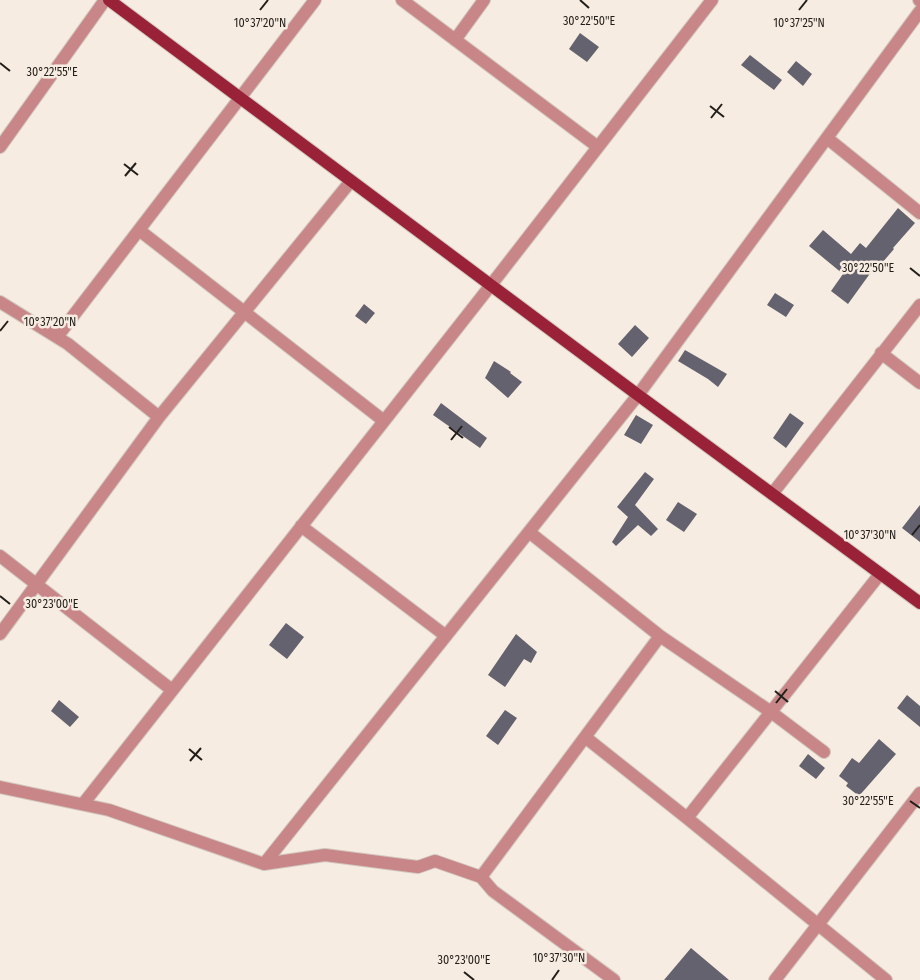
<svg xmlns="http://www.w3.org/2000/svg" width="920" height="980" font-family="'Fira Sans Condensed',sans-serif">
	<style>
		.building { fill: #64626e }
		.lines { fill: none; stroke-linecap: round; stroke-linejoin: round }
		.minor-casing { stroke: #d1c7bd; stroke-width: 14 }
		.major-casing { stroke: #d1c7bd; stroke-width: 14 }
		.minor { stroke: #c88689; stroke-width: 12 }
		.major { stroke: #992238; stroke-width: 12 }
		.ticks { fill: none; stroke: #221e1a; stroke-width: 2 }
		.ticks-label { font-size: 12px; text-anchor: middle; fill: #221e1a; stroke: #f7ece1; stroke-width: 5; stroke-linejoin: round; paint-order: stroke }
	</style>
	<rect width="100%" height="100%" fill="#f7ece1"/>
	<path class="building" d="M 580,33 L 599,47 L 587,62 L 569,49 Z
		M 750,55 L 782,80 L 774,90 L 741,65 Z
		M 796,61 L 812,74 L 803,86 L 787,72 Z
		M 898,208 L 915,223 L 893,248 L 894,249 L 876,270 L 874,268 L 848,304 L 831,291 L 843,274 L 809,246 L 823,230 L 851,254 L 860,243 L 866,248 Z
		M 775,293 L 794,305 L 786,317 L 767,305 Z
		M 364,304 L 375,313 L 366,324 L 355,316 Z
		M 635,325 L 649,338 L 632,357 L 618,344 Z
		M 685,350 L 727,374 L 718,387 L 708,379 L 678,361 Z
		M 494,361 L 511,372 L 510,373 L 522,382 L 508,398 L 485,378 Z
		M 441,403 L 487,438 L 480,448 L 433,415 Z
		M 790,413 L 804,423 L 786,448 L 773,438 Z
		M 636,415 L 653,425 L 641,444 L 624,435 Z
		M 645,472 L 654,479 L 635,505 L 658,529 L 651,536 L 638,525 L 616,546 L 612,542 L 628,517 L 617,507 Z
		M 678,502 L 697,514 L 684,532 L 666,520 Z
		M 920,505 L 920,542 L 902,528 Z
		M 286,623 L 304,637 L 287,659 L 269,645 Z
		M 516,634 L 537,652 L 531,663 L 524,659 L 505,687 L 488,675 Z
		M 907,695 L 920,706 L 920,727 L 897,708 Z
		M 59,700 L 79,717 L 70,727 L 51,711 Z
		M 505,710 L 517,718 L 498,745 L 486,736 Z
		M 879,739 L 896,754 L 859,796 L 846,786 L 848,783 L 839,776 L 852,758 L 859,763 Z
		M 808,754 L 825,768 L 816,779 L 799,766 Z
		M 691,948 L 729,980 L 664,980 Z"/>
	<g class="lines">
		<defs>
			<path id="minor" d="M 402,0 L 598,147
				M 919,0 L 920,1
				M 455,40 L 484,0
				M 827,138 L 920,213
				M 0,147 L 105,0
				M 139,230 L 384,421
				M 0,302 L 68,344 L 159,417
				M 57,337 L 315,0
				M 881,353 L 920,383
				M 772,494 L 920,305
				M 301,526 L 446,636
				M 529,532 L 660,636 L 771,712 L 824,752
				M 0,556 L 172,690
				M 0,634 L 159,417 L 351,181
				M 585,737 L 687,818 L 886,980
				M 0,787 L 109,810 L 264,864 L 325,855 L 418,867 L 435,861 L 481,877 L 493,891 L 614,980
				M 83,804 L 491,285 L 712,0
				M 687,818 L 880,574
				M 264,864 L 638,395 L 920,11
				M 481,877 L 660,636
				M 775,980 L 920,793"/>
			<path id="major" d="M 109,0 L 638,395 L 920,603"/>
		</defs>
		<use href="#minor" class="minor-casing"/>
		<use href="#major" class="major-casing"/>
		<use href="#minor" class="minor"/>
		<use href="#major" class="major"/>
	</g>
	<path class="ticks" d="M 580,0 L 589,8M 260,10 L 268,0M 799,10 L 807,0M 0,63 L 10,71M 710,106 L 724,117M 711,118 L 722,104M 124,164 L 138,175M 125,176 L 136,163M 910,268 L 920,276M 0,331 L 8,321M 449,427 L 463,438M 451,440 L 462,426M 912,535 L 920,525M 0,596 L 10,604M 775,691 L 788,702M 776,703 L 787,689M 189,749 L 202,760M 190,761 L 201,748M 910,801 L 920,808M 464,972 L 474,980M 552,980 L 559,970"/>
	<g class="ticks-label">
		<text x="589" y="25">30°22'50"E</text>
		<text x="260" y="27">10°37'20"N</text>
		<text x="799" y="27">10°37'25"N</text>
		<text x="52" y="76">30°22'55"E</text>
		<text x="868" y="272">30°22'50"E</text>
		<text x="50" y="326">10°37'20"N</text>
		<text x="870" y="539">10°37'30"N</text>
		<text x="52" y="608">30°23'00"E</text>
		<text x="868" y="805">30°22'55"E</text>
		<text x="559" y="962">10°37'30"N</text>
		<text x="464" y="964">30°23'00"E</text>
	</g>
</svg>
